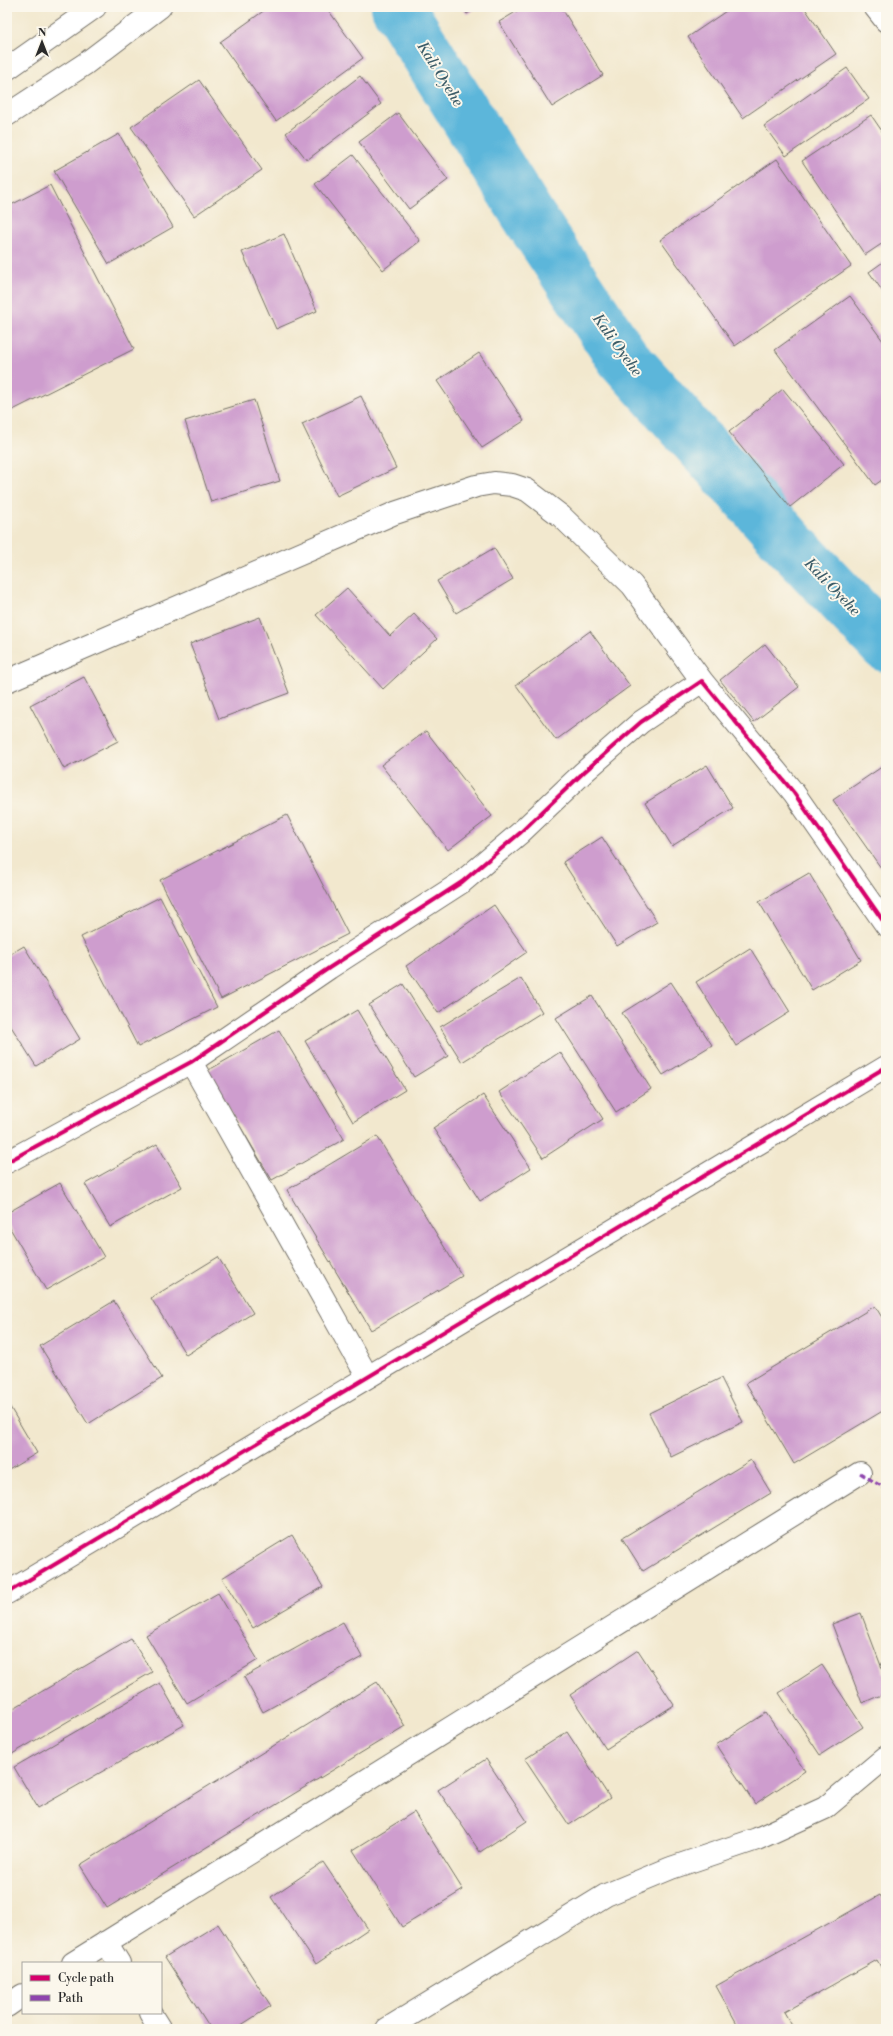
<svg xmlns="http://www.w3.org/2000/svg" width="893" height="2036" font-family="'Libre Bodoni',serif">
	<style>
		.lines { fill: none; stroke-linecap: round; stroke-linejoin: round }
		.river { stroke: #5cb6da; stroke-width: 54 }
		.building { fill: #ce9dce }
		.minor-casing { stroke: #716d64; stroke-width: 24 }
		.primary-casing { stroke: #716d64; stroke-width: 24 }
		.trunk-casing { stroke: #716d64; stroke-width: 24 }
		.minor { stroke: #fff; stroke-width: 22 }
		.primary { stroke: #fff; stroke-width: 22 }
		.trunk { stroke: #fff; stroke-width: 22 }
		.quiet { stroke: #8e44ad; stroke-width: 3; stroke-dasharray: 6 3; stroke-linecap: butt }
		.cycleway-casing { stroke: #fbf7ec; stroke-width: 6 }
		.cycleway { stroke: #d6006c; stroke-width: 4 }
		.labels { text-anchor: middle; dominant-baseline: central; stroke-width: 4; stroke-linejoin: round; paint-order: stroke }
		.water-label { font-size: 15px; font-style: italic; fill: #3c5c68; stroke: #fbf7ec }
	</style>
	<rect width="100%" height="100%" fill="#fbf7ec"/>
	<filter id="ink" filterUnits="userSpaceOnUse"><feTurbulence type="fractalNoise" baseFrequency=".025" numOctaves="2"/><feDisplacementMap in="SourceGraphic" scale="8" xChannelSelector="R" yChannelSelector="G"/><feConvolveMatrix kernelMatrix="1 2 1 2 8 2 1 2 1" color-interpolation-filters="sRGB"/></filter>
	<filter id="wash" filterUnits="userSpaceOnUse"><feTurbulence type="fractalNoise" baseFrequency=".012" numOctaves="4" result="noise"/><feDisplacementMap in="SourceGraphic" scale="16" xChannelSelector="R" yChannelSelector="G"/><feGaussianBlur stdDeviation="0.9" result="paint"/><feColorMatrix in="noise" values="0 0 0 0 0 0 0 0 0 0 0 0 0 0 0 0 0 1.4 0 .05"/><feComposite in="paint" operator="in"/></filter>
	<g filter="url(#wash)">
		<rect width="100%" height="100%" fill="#f2e8ce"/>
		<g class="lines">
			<path class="river" d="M 398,7 L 531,220 L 623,358 L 789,543 L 886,645"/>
		</g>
		<g id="blocks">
			<path class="building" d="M 269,7 L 326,7 L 363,58 L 276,121 L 220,42 Z
				M 462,7 L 477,7 L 467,14 Z
				M 524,7 L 561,7 L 603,75 L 552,107 L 499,22 Z
				M 732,7 L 804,7 L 836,54 L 743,118 L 688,37 Z
				M 847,68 L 869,99 L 786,156 L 764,126 Z
				M 360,76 L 381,104 L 307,160 L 286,133 Z
				M 199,80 L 262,170 L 194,216 L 131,127 Z
				M 398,113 L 448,180 L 409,209 L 359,142 Z
				M 871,115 L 886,137 L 886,241 L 865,255 L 802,161 Z
				M 119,134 L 173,227 L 109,264 L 54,171 Z
				M 353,155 L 420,241 L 383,270 L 315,184 Z
				M 777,159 L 851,266 L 735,346 L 660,240 Z
				M 50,185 L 134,349 L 7,413 L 7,207 Z
				M 284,234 L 317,311 L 276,329 L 242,252 Z
				M 886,260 L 886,296 L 869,272 Z
				M 850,296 L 886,345 L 886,477 L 875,485 L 775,350 Z
				M 479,353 L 524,421 L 482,448 L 437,381 Z
				M 783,389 L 844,464 L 790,507 L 729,432 Z
				M 361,396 L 396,468 L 337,496 L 302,424 Z
				M 254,400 L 280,481 L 211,502 L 185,421 Z
				M 494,548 L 513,579 L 456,613 L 437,581 Z
				M 347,588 L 390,636 L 414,614 L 437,639 L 383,689 L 316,615 Z
				M 260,617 L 289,693 L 219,719 L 190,644 Z
				M 590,631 L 630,686 L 556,740 L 516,685 Z
				M 765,644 L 799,687 L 754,722 L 720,680 Z
				M 84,677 L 118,741 L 64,769 L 30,705 Z
				M 426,731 L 492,816 L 448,850 L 381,765 Z
				M 886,764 L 886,864 L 881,868 L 833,800 Z
				M 707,765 L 733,808 L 672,846 L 645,803 Z
				M 287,815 L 348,934 L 221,999 L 160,880 Z
				M 602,837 L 657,922 L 617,946 L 563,862 Z
				M 809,873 L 861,960 L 812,990 L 759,902 Z
				M 160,897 L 217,1007 L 138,1047 L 81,937 Z
				M 494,905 L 527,952 L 438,1013 L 406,966 Z
				M 24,946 L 80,1039 L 36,1066 L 7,1020 L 7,956 Z
				M 750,948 L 790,1012 L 736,1046 L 696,982 Z
				M 521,978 L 542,1012 L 462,1062 L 440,1027 Z
				M 671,982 L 712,1045 L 663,1075 L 622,1013 Z
				M 403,984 L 448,1056 L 414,1077 L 369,1005 Z
				M 592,996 L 651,1089 L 616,1112 L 556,1018 Z
				M 357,1010 L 405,1090 L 353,1122 L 305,1041 Z
				M 279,1030 L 344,1139 L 272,1180 L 207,1071 Z
				M 560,1052 L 603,1119 L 543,1158 L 499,1092 Z
				M 483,1095 L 531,1168 L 480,1201 L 433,1128 Z
				M 377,1136 L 462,1276 L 371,1330 L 287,1190 Z
				M 157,1144 L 182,1187 L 110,1227 L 85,1184 Z
				M 60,1183 L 104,1257 L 46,1290 L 7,1223 L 7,1213 Z
				M 218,1257 L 253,1313 L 186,1355 L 151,1298 Z
				M 114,1301 L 162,1378 L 88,1424 L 40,1346 Z
				M 875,1306 L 886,1324 L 886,1409 L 794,1464 L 746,1383 Z
				M 721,1378 L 743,1422 L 671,1457 L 649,1413 Z
				M 7,1402 L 37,1453 L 7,1471 Z
				M 751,1460 L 771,1493 L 643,1571 L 622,1538 Z
				M 292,1535 L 323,1587 L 253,1628 L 222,1578 Z
				M 218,1593 L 258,1660 L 187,1703 L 146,1635 Z
				M 861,1613 L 886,1679 L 886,1693 L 862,1703 L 832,1624 Z
				M 343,1622 L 362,1657 L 263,1712 L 244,1677 Z
				M 131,1639 L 152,1672 L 7,1757 L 7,1712 Z
				M 638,1650 L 674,1705 L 606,1749 L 570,1695 Z
				M 822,1665 L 863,1727 L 820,1755 L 779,1693 Z
				M 377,1682 L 405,1726 L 107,1908 L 80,1865 Z
				M 160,1683 L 184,1725 L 38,1808 L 14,1767 Z
				M 766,1713 L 805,1771 L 755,1804 L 716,1745 Z
				M 567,1732 L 610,1798 L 569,1825 L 525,1759 Z
				M 486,1759 L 527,1821 L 480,1852 L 438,1790 Z
				M 414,1812 L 463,1890 L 402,1927 L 353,1850 Z
				M 323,1862 L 368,1929 L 316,1964 L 271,1897 Z
				M 880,1895 L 886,1905 L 886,1976 L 877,1960 L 784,2012 L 794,2029 L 740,2029 L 716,1986 Z
				M 218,1924 L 271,2006 L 235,2029 L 211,2029 L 165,1957 Z"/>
		</g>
	</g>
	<g filter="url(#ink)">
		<use href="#blocks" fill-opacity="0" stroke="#716d64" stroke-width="1"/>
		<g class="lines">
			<defs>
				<path id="minor" d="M 7,681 L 395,513 L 476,486 L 494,483 L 512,485 L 527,490 L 561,516 L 632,585 L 702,681
					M 191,1062 L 367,1376
					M 7,1162 L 191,1062 L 329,968 L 462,882 L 520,833 L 584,772 L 641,722 L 702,681 L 794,793 L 886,925
					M 7,1593 L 886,1067
					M 106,1942 L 119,1963
					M 73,1963 L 860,1473
					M 7,2006 L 23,1995
					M 150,2013 L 160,2029
					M 387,2029 L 606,1895 L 671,1868 L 757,1839 L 825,1808 L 886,1757"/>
				<path id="primary" d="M 875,7 L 886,21"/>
				<path id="trunk" d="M 7,69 L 95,7
					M 7,115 L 85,64 L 160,7"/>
			</defs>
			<use href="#minor" class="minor-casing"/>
			<use href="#primary" class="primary-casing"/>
			<use href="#trunk" class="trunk-casing"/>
			<use href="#minor" class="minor"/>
			<use href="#primary" class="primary"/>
			<use href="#trunk" class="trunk"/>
			<path class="quiet" d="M 860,1473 L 886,1489"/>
			<defs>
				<path id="cycleway" d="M 7,1162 L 191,1062 L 329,968 L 462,882 L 520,833 L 584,772 L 641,722 L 702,681 L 794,793 L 886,925
					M 7,1593 L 886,1067"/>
			</defs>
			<use href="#cycleway" class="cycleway-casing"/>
			<use href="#cycleway" class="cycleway"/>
		</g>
	</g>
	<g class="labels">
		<g class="water-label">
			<text transform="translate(440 74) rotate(58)">Kali Oyehe</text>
			<text transform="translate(617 345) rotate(54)">Kali Oyehe</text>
			<text transform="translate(832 587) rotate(46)">Kali Oyehe</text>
		</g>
	</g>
	<rect width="893" height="2036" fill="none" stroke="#fbf7ec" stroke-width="24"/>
	<rect x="22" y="1962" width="140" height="52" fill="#fbf7ec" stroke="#a8a59f"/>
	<rect x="30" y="1975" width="20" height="6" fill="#d6006c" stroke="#a8a59f"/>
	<text x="58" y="1982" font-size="12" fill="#2b2b2b">Cycle path</text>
	<rect x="30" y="1995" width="20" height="6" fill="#8e44ad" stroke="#a8a59f"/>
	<text x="58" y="2002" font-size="12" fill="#2b2b2b">Path</text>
	<g transform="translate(42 42)" stroke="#fbf7ec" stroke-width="3" paint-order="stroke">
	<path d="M0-3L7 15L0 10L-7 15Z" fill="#2b2b2b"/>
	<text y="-6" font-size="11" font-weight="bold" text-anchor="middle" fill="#2b2b2b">N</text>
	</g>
</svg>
